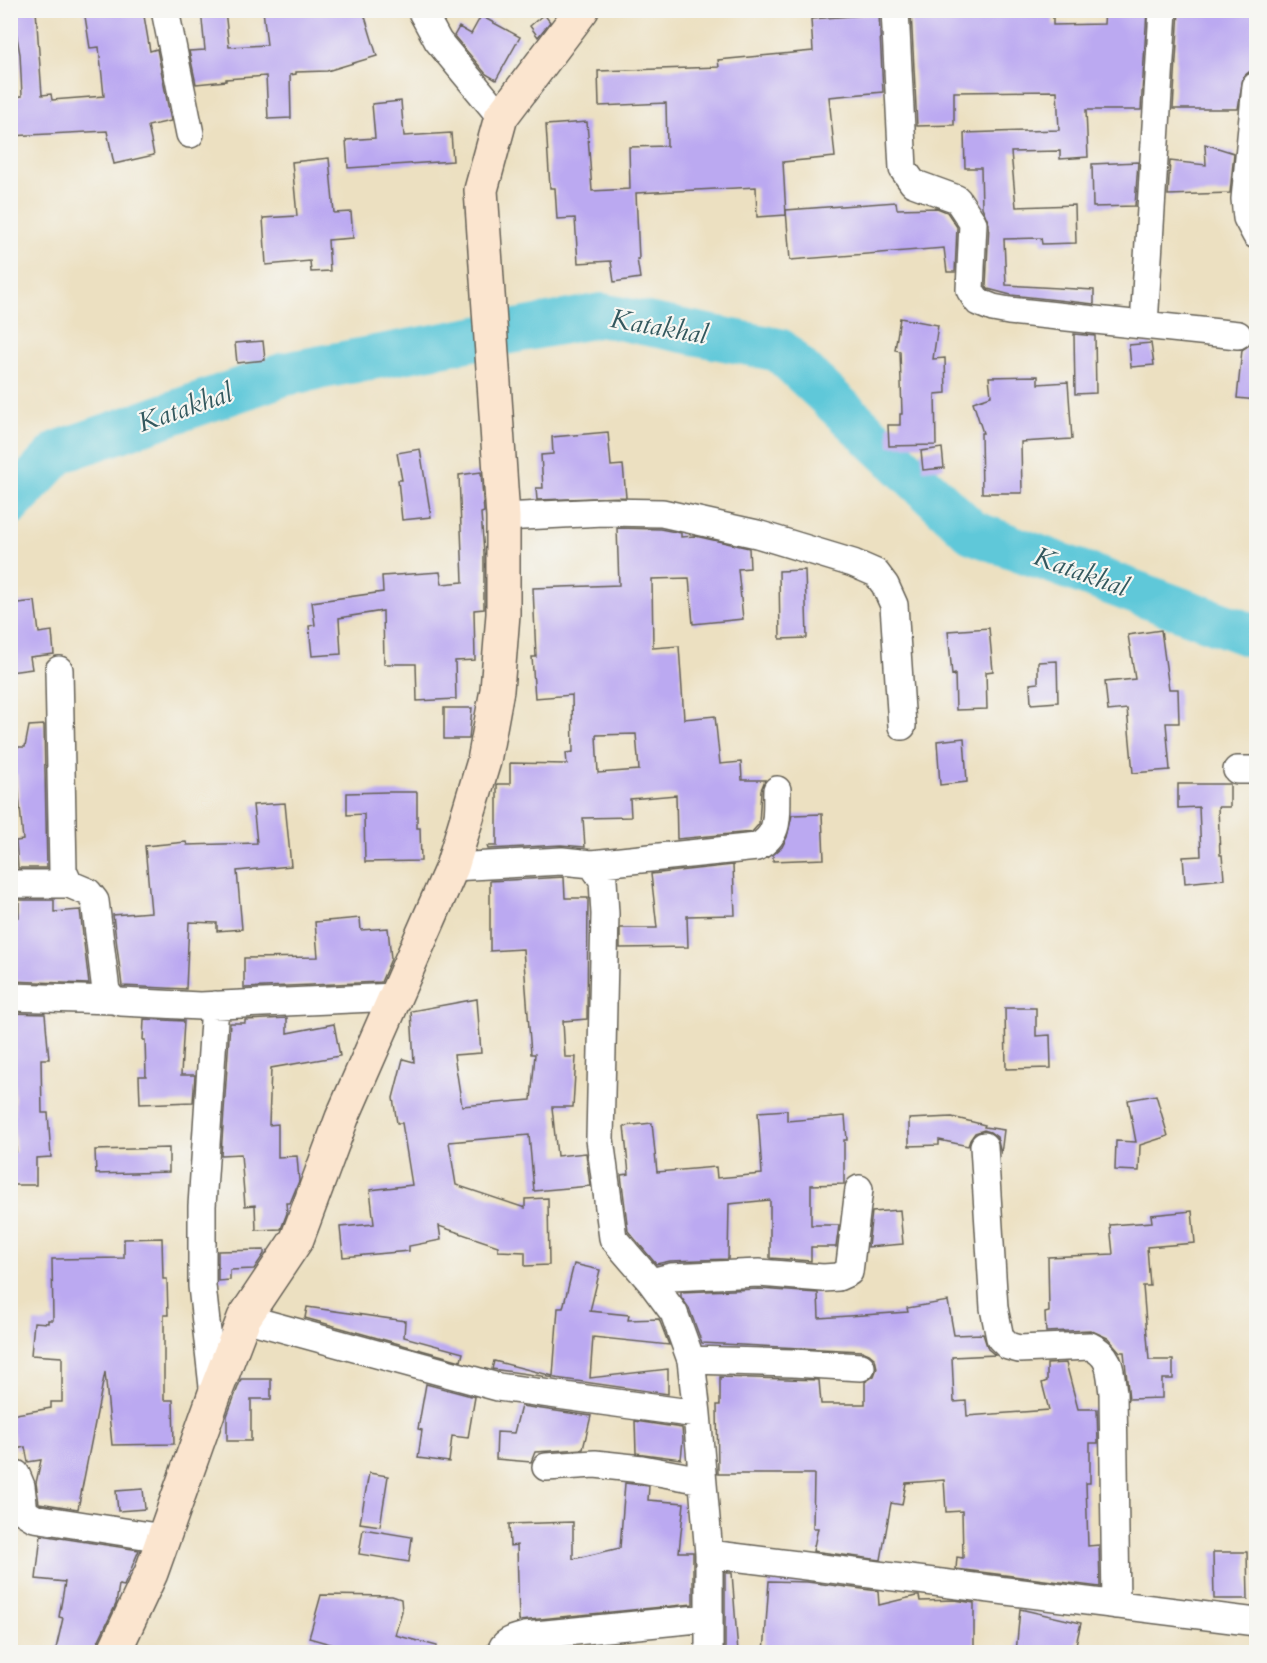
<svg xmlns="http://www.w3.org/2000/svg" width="1267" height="1663" font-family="Cardo,serif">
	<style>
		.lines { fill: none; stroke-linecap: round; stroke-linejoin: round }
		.river { stroke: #5ec8d9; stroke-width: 44 }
		.building { fill: #bba9f1; fill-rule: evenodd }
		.street-casing { stroke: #656156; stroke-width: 30 }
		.secondary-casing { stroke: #656156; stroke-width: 36 }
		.street { stroke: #fff; stroke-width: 27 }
		.secondary { stroke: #fbe5cf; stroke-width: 33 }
		.labels { text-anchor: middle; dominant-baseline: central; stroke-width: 4.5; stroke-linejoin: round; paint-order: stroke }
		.water-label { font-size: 27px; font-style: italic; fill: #33585e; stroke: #f6f6f2 }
	</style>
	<rect width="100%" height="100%" fill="#f6f6f2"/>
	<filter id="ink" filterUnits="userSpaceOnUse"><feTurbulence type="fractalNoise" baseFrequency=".0167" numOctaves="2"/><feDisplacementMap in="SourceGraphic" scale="12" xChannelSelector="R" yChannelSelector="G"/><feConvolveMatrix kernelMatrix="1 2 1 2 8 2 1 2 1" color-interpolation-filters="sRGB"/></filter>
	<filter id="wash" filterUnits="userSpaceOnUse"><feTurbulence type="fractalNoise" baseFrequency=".008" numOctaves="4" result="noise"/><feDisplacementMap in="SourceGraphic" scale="24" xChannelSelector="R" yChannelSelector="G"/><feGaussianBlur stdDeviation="1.35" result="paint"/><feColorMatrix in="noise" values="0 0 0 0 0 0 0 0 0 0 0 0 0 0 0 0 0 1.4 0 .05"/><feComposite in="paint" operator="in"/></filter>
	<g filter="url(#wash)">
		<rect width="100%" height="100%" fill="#ece0c1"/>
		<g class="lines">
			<path class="river" d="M 10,504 L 59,452 L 285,374 L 602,315 L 779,350 L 972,532 L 1256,637"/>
		</g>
		<g id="blocks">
			<path class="building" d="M 12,10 L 36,10 L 42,95 L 51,94 L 52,100 L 104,96 L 99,47 L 90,48 L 84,10 L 143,10 L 150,51 L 157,49 L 171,121 L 148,126 L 154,155 L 114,164 L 107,131 L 10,136 L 10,97 L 22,96 L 20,54 Z
				M 201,10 L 225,10 L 229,47 L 267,45 L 263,10 L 363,10 L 377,56 L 327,71 L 296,72 L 296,74 L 290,75 L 291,118 L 268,119 L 266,76 L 226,79 L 226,81 L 196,84 L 189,51 L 205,50 Z
				M 1053,10 L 1053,25 L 1104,24 L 1105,10 L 1147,10 L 1141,110 L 1086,110 L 1088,157 L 1060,159 L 1060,151 L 1011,152 L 1016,207 L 1075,205 L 1076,243 L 1042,244 L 1041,238 L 1004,239 L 1006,285 L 1094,290 L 1094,304 L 1011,295 L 988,289 L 986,286 L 989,224 L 982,207 L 981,168 L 965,168 L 964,133 L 1059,130 L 1057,91 L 954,92 L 954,125 L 917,126 L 911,11 Z
				M 1179,10 L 1252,10 L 1252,14 L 1257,14 L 1255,71 L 1249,72 L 1243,77 L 1238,109 L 1173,109 Z
				M 544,14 L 550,22 L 538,37 L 530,26 Z
				M 879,14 L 883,92 L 829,97 L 835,157 L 783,162 L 786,215 L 757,217 L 756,187 L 636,193 L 639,259 L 637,259 L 640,278 L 614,282 L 611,261 L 578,263 L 575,218 L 557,219 L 555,188 L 550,188 L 546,125 L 587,122 L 592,191 L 630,189 L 629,147 L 667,146 L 666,103 L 599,106 L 598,71 L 719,67 L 718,60 L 813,51 L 811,19 Z
				M 481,16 L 520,37 L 496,80 L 486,74 L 454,36 L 459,27 L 471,34 Z
				M 401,101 L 404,136 L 451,133 L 453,161 L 348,168 L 346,140 L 375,138 L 372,104 Z
				M 1205,144 L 1234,153 L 1230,193 L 1168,195 L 1170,161 L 1206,165 Z
				M 329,158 L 334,213 L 351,212 L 353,238 L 328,240 L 330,271 L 311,272 L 310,261 L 266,265 L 263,218 L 297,216 L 292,162 Z
				M 1138,162 L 1135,206 L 1093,207 L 1092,164 Z
				M 896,202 L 897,209 L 937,208 L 947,212 L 957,227 L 955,272 L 947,272 L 944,248 L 790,260 L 786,210 Z
				M 900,318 L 938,325 L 933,359 L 945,358 L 946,393 L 935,394 L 936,445 L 889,446 L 888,425 L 900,425 L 900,414 L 902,414 L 900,351 L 895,350 Z
				M 1074,334 L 1095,336 L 1096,393 L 1075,394 Z
				M 263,341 L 265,360 L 237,363 L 235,343 Z
				M 1151,343 L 1154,365 L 1131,367 L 1129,345 Z
				M 1251,344 L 1257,344 L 1257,400 L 1237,398 L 1242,350 Z
				M 1038,376 L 1038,384 L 1068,382 L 1072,439 L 1021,442 L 1022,493 L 982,493 L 981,433 L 983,433 L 973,402 L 991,396 L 989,377 Z
				M 608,432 L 611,466 L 623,465 L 626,497 L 537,500 L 536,488 L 543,488 L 541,455 L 553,454 L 552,437 Z
				M 942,448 L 944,468 L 923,470 L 921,451 Z
				M 420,449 L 431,517 L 402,520 L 398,480 L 402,480 L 397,453 Z
				M 481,472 L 484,512 L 481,513 L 484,553 L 484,609 L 474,610 L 475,660 L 455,661 L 456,699 L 417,701 L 416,664 L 384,664 L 383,611 L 339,618 L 341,654 L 312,656 L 309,626 L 315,625 L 312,602 L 383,592 L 382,576 L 440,572 L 442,584 L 463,582 L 459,475 Z
				M 617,528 L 660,529 L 681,533 L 681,537 L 695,536 L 749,548 L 750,568 L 738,569 L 743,619 L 693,624 L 689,578 L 652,579 L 653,648 L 679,646 L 684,719 L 715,716 L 720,764 L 741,762 L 742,780 L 765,780 L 761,790 L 759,824 L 752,832 L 677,839 L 676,795 L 630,799 L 631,817 L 583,818 L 585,847 L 561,845 L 488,849 L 487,846 L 497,846 L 497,784 L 510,784 L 510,763 L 567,764 L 566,753 L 573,752 L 572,695 L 535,698 L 532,657 L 536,657 L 533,588 L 619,585 ZM 636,734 L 639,770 L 598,773 L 596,735 Z
				M 805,570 L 807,638 L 780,639 L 779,571 Z
				M 35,601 L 39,633 L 52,631 L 54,654 L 30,657 L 32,669 L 10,672 L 10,604 Z
				M 989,628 L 993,671 L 986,672 L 987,709 L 956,710 L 955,674 L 952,675 L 948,631 Z
				M 1161,630 L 1169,689 L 1178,689 L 1179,723 L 1166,723 L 1170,770 L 1133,773 L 1127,709 L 1108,711 L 1105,682 L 1135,679 L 1128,635 Z
				M 1057,661 L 1058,702 L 1031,704 L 1030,684 L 1038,683 L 1038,662 Z
				M 444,708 L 472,708 L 469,739 L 444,739 Z
				M 44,725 L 47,868 L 18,868 L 16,841 L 23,840 L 17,774 L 10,774 L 10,747 L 25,747 L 29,726 Z
				M 964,738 L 967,782 L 940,785 L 937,741 Z
				M 1178,784 L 1230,784 L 1230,807 L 1218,807 L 1220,855 L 1222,855 L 1224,879 L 1185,883 L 1183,857 L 1201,856 L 1199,807 L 1178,808 Z
				M 387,792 L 417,792 L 417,828 L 420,828 L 421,861 L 365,862 L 364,814 L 347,815 L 347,793 Z
				M 285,803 L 291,866 L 237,871 L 242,929 L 217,931 L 217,923 L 189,922 L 186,989 L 122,986 L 113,915 L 151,912 L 145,846 L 186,842 L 187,845 L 257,843 L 253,805 Z
				M 822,814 L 824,859 L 773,861 L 773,855 L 782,847 L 787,837 L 792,815 Z
				M 733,865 L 735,915 L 687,916 L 688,947 L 620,948 L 620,928 L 657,928 L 651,874 Z
				M 564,877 L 565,898 L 588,898 L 587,1019 L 563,1021 L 565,1057 L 576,1057 L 573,1107 L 552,1107 L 557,1156 L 586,1153 L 590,1186 L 534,1191 L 529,1135 L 449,1142 L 456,1185 L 525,1208 L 525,1199 L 548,1198 L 549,1265 L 525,1266 L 525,1252 L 498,1251 L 498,1246 L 439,1226 L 441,1240 L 409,1246 L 409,1251 L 343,1257 L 340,1227 L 374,1224 L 370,1190 L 412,1185 L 402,1123 L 397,1123 L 393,1098 L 403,1059 L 414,1062 L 411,1011 L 477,999 L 481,1053 L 454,1055 L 462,1106 L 531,1100 L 535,1054 L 531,1054 L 523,949 L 490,951 L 490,881 Z
				M 19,900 L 54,900 L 54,912 L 80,910 L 89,984 L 10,981 L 10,950 L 16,950 L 13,918 L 19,917 Z
				M 360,918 L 361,930 L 388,928 L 391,959 L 381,982 L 244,988 L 244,958 L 318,957 L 315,922 Z
				M 1005,1008 L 1036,1008 L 1036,1036 L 1050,1035 L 1051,1068 L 1006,1069 Z
				M 10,1013 L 45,1014 L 49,1059 L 41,1059 L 42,1113 L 48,1113 L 51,1157 L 36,1158 L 36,1185 L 10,1185 L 10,1152 L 16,1152 L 13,1115 L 15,1115 L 14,1061 L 10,1062 Z
				M 287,1018 L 287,1033 L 334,1024 L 340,1056 L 271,1068 L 269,1125 L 278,1124 L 278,1157 L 297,1156 L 299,1181 L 290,1203 L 286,1203 L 287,1213 L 281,1229 L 256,1230 L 255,1205 L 245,1206 L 241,1154 L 221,1155 L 230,1023 L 245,1023 L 245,1020 Z
				M 144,1019 L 184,1021 L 181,1075 L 195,1075 L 193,1102 L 140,1104 L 139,1076 L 146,1076 L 145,1040 L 143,1040 Z
				M 1156,1095 L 1168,1136 L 1140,1145 L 1139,1171 L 1115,1170 L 1116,1141 L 1136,1142 L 1128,1100 Z
				M 787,1110 L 787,1121 L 845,1116 L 847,1140 L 844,1140 L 844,1184 L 811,1185 L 811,1225 L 839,1225 L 836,1247 L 811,1247 L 811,1261 L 770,1258 L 770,1200 L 729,1204 L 728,1259 L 670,1261 L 656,1264 L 628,1231 L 621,1175 L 629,1174 L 624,1126 L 652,1123 L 657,1172 L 716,1167 L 717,1178 L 762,1174 L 758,1112 Z
				M 952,1117 L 985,1125 L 984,1127 L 1004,1130 L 1001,1154 L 997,1137 L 990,1132 L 984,1130 L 975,1133 L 970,1140 L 968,1146 L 939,1140 L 939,1145 L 909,1146 L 909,1119 Z
				M 169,1148 L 169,1172 L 96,1174 L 95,1150 Z
				M 900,1210 L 903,1244 L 868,1247 L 872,1212 Z
				M 1192,1211 L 1195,1243 L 1147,1247 L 1150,1286 L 1143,1286 L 1149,1360 L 1173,1360 L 1173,1379 L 1162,1379 L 1162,1398 L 1129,1399 L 1124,1352 L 1120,1352 L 1108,1338 L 1090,1330 L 1046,1332 L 1045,1313 L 1049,1312 L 1048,1257 L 1113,1254 L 1110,1225 L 1152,1222 L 1151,1215 Z
				M 162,1238 L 163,1279 L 167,1279 L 168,1315 L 164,1315 L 164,1400 L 173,1400 L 174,1444 L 112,1445 L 105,1372 L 78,1509 L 39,1503 L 36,1483 L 41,1460 L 28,1462 L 25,1447 L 16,1449 L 10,1415 L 51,1408 L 51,1402 L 62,1402 L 62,1357 L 31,1355 L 34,1322 L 48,1323 L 48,1320 L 53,1320 L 52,1259 L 124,1258 L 124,1239 Z
				M 264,1250 L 264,1254 L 254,1269 L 230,1270 L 230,1280 L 218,1281 L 218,1251 Z
				M 574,1264 L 600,1270 L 590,1311 L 629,1315 L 628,1320 L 659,1319 L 669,1345 L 593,1337 L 590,1378 L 668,1369 L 668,1394 L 492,1369 L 494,1361 L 553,1376 L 558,1308 L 563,1308 Z
				M 759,1289 L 818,1293 L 819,1318 L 908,1312 L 907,1308 L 948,1301 L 954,1335 L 983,1334 L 988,1349 L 995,1355 L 952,1357 L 954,1402 L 966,1401 L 967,1416 L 1049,1410 L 1042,1383 L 1047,1381 L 1047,1364 L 1066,1363 L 1078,1409 L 1097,1409 L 1098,1443 L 1090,1443 L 1090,1483 L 1086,1483 L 1088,1546 L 1099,1545 L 1100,1587 L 956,1569 L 957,1557 L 963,1558 L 962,1511 L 946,1512 L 944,1480 L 906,1483 L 902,1505 L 891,1503 L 881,1560 L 813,1551 L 818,1528 L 813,1528 L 814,1474 L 718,1474 L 717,1405 L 720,1405 L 720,1377 L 819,1380 L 821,1404 L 865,1404 L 865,1382 L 874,1376 L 877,1368 L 875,1359 L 869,1354 L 862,1351 L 702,1343 L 689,1308 L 681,1297 L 681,1292 Z
				M 307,1307 L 405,1321 L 404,1337 L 463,1353 L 461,1361 L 305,1318 Z
				M 241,1379 L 271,1379 L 271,1399 L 251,1399 L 251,1441 L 227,1441 L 227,1416 Z
				M 426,1384 L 475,1397 L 468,1438 L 452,1436 L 449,1462 L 418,1458 L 422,1430 L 418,1429 Z
				M 521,1406 L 591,1416 L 583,1449 L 535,1452 L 531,1462 L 496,1459 L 497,1432 L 514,1433 Z
				M 635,1421 L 682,1428 L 683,1440 L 681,1459 L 636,1453 Z
				M 369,1473 L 388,1476 L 380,1526 L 360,1523 Z
				M 625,1483 L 649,1486 L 648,1500 L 684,1503 L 679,1552 L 693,1552 L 693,1604 L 519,1621 L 517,1545 L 510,1546 L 509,1524 L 573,1522 L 573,1559 L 620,1548 Z
				M 143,1489 L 145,1509 L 118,1511 L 116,1491 Z
				M 363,1529 L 412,1537 L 409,1562 L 359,1554 Z
				M 41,1535 L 139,1550 L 124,1586 L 119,1585 L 116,1604 L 97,1644 L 95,1653 L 55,1653 L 63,1618 L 59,1617 L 65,1582 L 36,1579 Z
				M 1213,1552 L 1247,1552 L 1248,1599 L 1214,1599 Z
				M 725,1573 L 732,1573 L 738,1653 L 725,1653 Z
				M 769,1581 L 807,1582 L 878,1591 L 879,1605 L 916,1596 L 919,1596 L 920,1601 L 955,1600 L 974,1603 L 974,1653 L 764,1653 Z
				M 321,1595 L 392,1596 L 401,1599 L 402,1611 L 395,1635 L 437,1646 L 436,1653 L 362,1653 L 309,1638 Z
				M 1020,1609 L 1081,1623 L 1074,1653 L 1016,1653 Z"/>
		</g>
	</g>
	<g filter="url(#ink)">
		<use href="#blocks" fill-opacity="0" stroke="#656156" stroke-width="1.5"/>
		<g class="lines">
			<defs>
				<path id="street" d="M 165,10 L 190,134
					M 421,10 L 438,41 L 501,117
					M 895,10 L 903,169 L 913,183 L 957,199 L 973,223 L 970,290 L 978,302 L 993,308 L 1009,311 L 1238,335
					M 1256,86 L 1245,199 L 1247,218 L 1256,235
					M 1144,325 L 1163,10
					M 503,517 L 603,512 L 662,513 L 757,534 L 853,563 L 876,573 L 885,585 L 894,605 L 902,726
					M 59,670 L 63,871 L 69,884 L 88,892 L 95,901 L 106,991 L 113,1000 L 121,1002 L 200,1006 L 395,997
					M 1237,770 L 1256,770
					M 592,864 L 757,847 C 781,834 776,815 777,790
					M 452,867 L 562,861 L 592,864 L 603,880 L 605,914 L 600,1139 L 613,1238 L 651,1282 L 674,1313 L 691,1360 L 697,1414 L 709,1554 L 709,1652
					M 10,884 L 69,884
					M 10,997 L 113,1000
					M 984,1146 L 994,1308 L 1000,1338 L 1008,1346 L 1019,1349 L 1090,1346 C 1112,1356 1110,1372 1113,1393 L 1116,1605
					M 651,1282 L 671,1277 L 759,1273 L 823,1278 L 838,1277 L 849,1272 L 859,1189
					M 244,1318 L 498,1387 L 697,1414
					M 691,1360 L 793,1363 L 861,1367
					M 214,1396 L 202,1286 L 202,1206 L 215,1005
					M 546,1467 L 595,1464 L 642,1469 L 702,1480
					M 10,1472 L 16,1474 L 21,1486 L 24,1512 L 34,1518 L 163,1538
					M 709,1554 L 1256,1622
					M 501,1652 C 503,1641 515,1639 525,1636 L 708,1618"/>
				<path id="secondary" d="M 114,1652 L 151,1573 L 214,1396 L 244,1318 L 297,1239 L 342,1118 L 452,867 L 484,761 L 497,690 L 503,614 L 503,517 L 481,190 L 501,117 L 582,10"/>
			</defs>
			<use href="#street" class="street-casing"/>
			<use href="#secondary" class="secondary-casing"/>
			<use href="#street" class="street"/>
			<use href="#secondary" class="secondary"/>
		</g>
	</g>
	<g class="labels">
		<g class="water-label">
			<text transform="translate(659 327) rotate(10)">Katakhal</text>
			<text transform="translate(185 408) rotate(-19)">Katakhal</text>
			<text transform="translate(1081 572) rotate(20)">Katakhal</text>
		</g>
	</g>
	<rect width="1267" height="1663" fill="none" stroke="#f6f6f2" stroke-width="36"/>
</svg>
